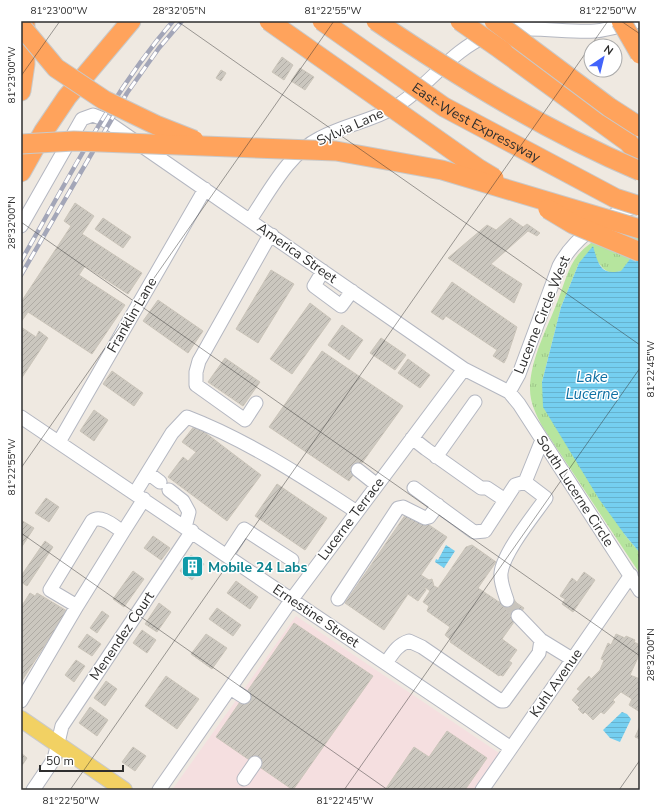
<svg xmlns="http://www.w3.org/2000/svg" width="661" height="811" font-family="'Nunito Sans',sans-serif">
	<style>
		.medical { fill: #f5dfe0 }
		.park { fill: url(#park-tufts) }
		.water { fill: url(#water-rules) }
		.building { fill: url(#building-hatch); stroke: #cbc5ba }
		.lines { fill: none; stroke-linecap: round; stroke-linejoin: round }
		.minor-tunnel { stroke: #c8c4bd; stroke-width: 13; stroke-dasharray: 13 6; stroke-linecap: butt }
		.minor-casing { stroke: #b4b7c1; stroke-width: 15 }
		.major-casing { stroke: #c9c9c9; stroke-width: 18 }
		.highway-casing { stroke: #c9c9c9; stroke-width: 21 }
		.minor { stroke: #fff; stroke-width: 13 }
		.major { stroke: #f2d163; stroke-width: 16 }
		.highway { stroke: #ffa35c; stroke-width: 19 }
		.rail-casing { stroke: #a3a6b8; stroke-width: 4.5 }
		.rail { stroke: #fff; stroke-width: 3; stroke-dasharray: 9; stroke-linecap: butt }
		.highway-bridge-casing { stroke: #c9c9c9; stroke-width: 21; stroke-linecap: butt }
		.highway-bridge { stroke: #ffa35c; stroke-width: 19 }
		.ticks { fill: none; stroke: #2e2e2e; stroke-width: 1; stroke-opacity: 0.45 }
		.labels { text-anchor: middle; dominant-baseline: central; stroke-width: 3; stroke-linejoin: round; paint-order: stroke }
		.street-label { font-size: 14px; fill: #2e2e2e; stroke: #fff }
		.culture-label { font-size: 14px; font-weight: bold; fill: #0d838f; stroke: #fff; text-anchor: start }
		.water-label { font-size: 15px; font-style: italic; fill: #0d6fa3; stroke: #fff }
		.neatline { fill: none; stroke: #2e2e2e; stroke-width: 1.5 }
		.ticks-label { font-size: 10px; text-anchor: middle; fill: #2e2e2e }
	</style>
	<defs>
		<pattern id="park-tufts" width="24" height="20" patternUnits="userSpaceOnUse"><rect width="24" height="20" fill="#b6e59e"/><path d="M3 7l-1-3M5 7V3M7 7l1-3M15 17l-1-3M17 17v-4M19 17l1-3" fill="none" stroke="#9dc588"/></pattern>
		<pattern id="water-rules" width="6" height="5" patternUnits="userSpaceOnUse"><rect width="6" height="5" fill="#75cff0"/><path d="M0 2.5h6" fill="none" stroke="#66b2ce"/></pattern>
		<pattern id="building-hatch" width="6" height="6" patternUnits="userSpaceOnUse"><rect width="6" height="6" fill="#cbc7bf"/><path d="M-1 1l2-2M0 6l6-6M5 7l2-2" fill="none" stroke="#afaba4"/></pattern>
	</defs>
	<rect width="100%" height="100%" fill="#efe9e1"/>
	<path class="medical" d="M 296,616 L 499,753 L 478,786 L 483,790 L 172,790 Z"/>
	<path class="park" d="M 640,217 L 640,246 L 622,271 C 609,274 605,272 598,262 L 579,263 L 561,307 L 542,382 L 625,535 L 640,553 L 640,574 L 542,426 C 536,414 530,403 530,389 C 530,359 548,327 558,300 C 564,285 568,267 578,255 C 593,237 619,227 640,217 Z"/>
	<path class="water" d="M 593,246 C 598,263 600,276 621,271 L 640,246 L 640,553 L 625,535 L 599,499 L 543,407 L 542,382 L 561,307 L 579,263 Z
		M 446,545 L 455,551 L 444,568 L 435,562 L 436,559 L 438,560 Z
		M 622,712 L 627,714 L 631,719 L 620,742 L 610,738 L 603,730 Z"/>
	<path class="building" d="M 282,57 L 293,65 L 284,80 L 272,72 Z
		M 300,68 L 314,77 L 305,90 L 291,81 Z
		M 221,70 L 226,73 L 221,81 L 216,78 Z
		M 75,203 L 94,216 L 82,234 L 142,273 L 128,294 L 85,266 L 79,275 L 125,305 L 92,354 L 28,312 L 21,322 L 21,302 L 71,226 L 64,221 Z
		M 103,218 L 131,237 L 123,248 L 95,229 Z
		M 510,218 L 523,227 L 527,224 L 540,233 L 537,236 L 528,231 L 491,264 L 522,284 L 514,303 L 448,258 L 487,225 L 496,230 Z
		M 271,270 L 294,284 L 258,343 L 236,329 Z
		M 452,282 L 517,327 L 507,357 L 504,363 L 493,356 L 497,350 L 446,316 L 443,320 L 431,312 Z
		M 158,300 L 203,331 L 188,353 L 143,321 Z
		M 310,303 L 331,319 L 292,374 L 270,359 Z
		M 342,325 L 363,340 L 349,360 L 328,345 Z
		M 21,327 L 36,337 L 39,331 L 48,338 L 21,379 Z
		M 381,338 L 406,355 L 395,370 L 370,353 Z
		M 322,351 L 403,406 L 349,481 L 269,427 Z
		M 225,358 L 260,382 L 243,406 L 208,382 Z
		M 408,359 L 430,375 L 420,388 L 398,373 Z
		M 112,371 L 143,393 L 134,406 L 103,384 Z
		M 94,410 L 108,420 L 94,441 L 80,431 Z
		M 195,425 L 261,475 L 227,521 L 168,477 L 183,457 L 188,461 L 196,452 L 182,442 Z
		M 277,484 L 327,518 L 305,550 L 255,516 Z
		M 46,498 L 59,507 L 49,522 L 35,513 Z
		M 408,511 L 447,537 L 421,575 L 429,580 L 432,579 L 434,586 L 438,588 L 466,547 L 472,545 L 496,562 L 478,588 L 499,602 L 511,599 L 524,608 L 502,639 L 517,650 L 509,661 L 512,663 L 503,676 L 500,675 L 499,676 L 450,642 L 451,640 L 445,635 L 450,627 L 427,611 L 429,606 L 423,602 L 430,591 L 425,587 L 426,590 L 418,601 L 408,594 L 384,630 L 345,603 Z
		M 21,520 L 34,528 L 21,548 Z
		M 153,536 L 170,548 L 161,560 L 144,548 Z
		M 45,541 L 53,547 L 27,586 L 21,582 L 21,576 Z
		M 191,555 L 204,564 L 192,580 L 180,571 Z
		M 133,571 L 144,579 L 124,607 L 113,599 Z
		M 584,572 L 595,580 L 573,612 L 562,604 L 565,599 L 560,596 L 572,578 L 577,582 Z
		M 236,581 L 258,597 L 250,609 L 227,593 Z
		M 30,593 L 35,596 L 37,593 L 67,611 L 21,682 L 21,607 Z
		M 159,603 L 171,612 L 157,632 L 145,624 Z
		M 217,608 L 241,625 L 233,636 L 209,619 Z
		M 102,611 L 109,616 L 97,633 L 90,628 Z
		M 294,623 L 373,676 L 293,790 L 216,737 Z
		M 142,630 L 156,640 L 147,653 L 133,643 Z
		M 87,634 L 101,644 L 92,656 L 78,647 Z
		M 206,634 L 227,648 L 212,669 L 191,654 Z
		M 616,634 L 625,638 L 626,636 L 635,640 L 634,642 L 640,645 L 640,653 L 630,675 L 640,679 L 640,712 L 629,705 L 632,699 L 621,692 L 613,700 L 615,702 L 604,714 L 601,712 L 593,720 L 585,712 L 583,714 L 578,709 L 580,708 L 572,700 L 580,691 L 577,689 L 589,676 L 591,679 L 600,670 L 604,660 L 601,659 L 608,643 L 611,645 Z
		M 76,660 L 85,666 L 74,682 L 65,675 Z
		M 166,676 L 199,699 L 177,729 L 145,706 Z
		M 106,681 L 117,689 L 105,706 L 94,698 Z
		M 90,707 L 108,720 L 97,736 L 79,723 Z
		M 640,726 L 640,739 L 635,737 Z
		M 447,731 L 487,758 L 465,790 L 385,790 L 414,747 L 429,757 Z
		M 133,747 L 146,756 L 135,771 L 122,762 Z
		M 21,753 L 27,758 L 21,767 Z"/>
	<g class="lines">
		<path class="minor-tunnel" d="M 507,600 L 518,616"/>
		<defs>
			<path id="minor" d="M 250,220 C 270,191 288,154 320,138 C 346,124 377,120 401,103 C 432,82 453,49 489,35 C 520,23 562,33 595,31 C 609,30 625,24 639,21
				M 21,226 L 82,119 L 93,115 L 103,119 L 464,369 L 509,392 L 519,404 L 640,591
				M 323,271 L 314,286 L 341,306 L 352,291
				M 509,392 L 519,374 L 559,266 C 574,238 608,212 640,206
				M 256,403 L 245,420 L 196,385 L 196,372 L 199,361 L 266,242 L 272,235
				M 21,417 L 511,748
				M 412,438 L 426,449 L 481,488 L 487,488 L 505,500
				M 59,442 L 205,189
				M 436,457 L 475,402
				M 358,470 L 377,485
				M 148,473 L 160,482
				M 414,488 L 474,532 L 485,531 L 515,485 L 525,482
				M 169,490 L 183,501 L 189,512 L 185,527
				M 135,493 L 172,433 L 187,417 C 247,440 303,477 357,512
				M 123,532 L 144,499
				M 227,555 L 244,529 L 292,560
				M 338,599 L 398,508 L 403,507 L 425,518 L 429,517 L 438,505
				M 507,600 C 504,591 500,582 501,573 C 503,553 534,515 546,498 L 525,482 L 542,440
				M 518,616 L 541,640 L 572,659
				M 386,663 C 393,653 397,645 409,641 L 422,647 L 501,701 L 504,701 L 539,653 L 541,640
				M 230,688 L 244,697
				M 21,701 L 77,606 L 123,532 C 114,526 101,514 92,521 L 50,590 L 77,606
				M 244,779 L 255,763
				M 33,790 L 54,759 L 62,726 L 192,531
				M 159,790 L 292,599 L 464,369
				M 482,790 L 631,575"/>
			<path id="major" d="M 21,719 L 124,790"/>
			<path id="highway" d="M 503,51 L 628,142 L 640,156
				M 21,91 L 25,64 L 25,21
				M 21,172 L 44,131 L 67,97 L 131,21"/>
		</defs>
		<use href="#minor" class="minor-casing"/>
		<use href="#major" class="major-casing"/>
		<use href="#highway" class="highway-casing"/>
		<use href="#minor" class="minor"/>
		<use href="#major" class="major"/>
		<use href="#highway" class="highway"/>
		<defs>
			<path id="rail" d="M 21,261 C 68,180 111,93 173,21
				M 21,275 L 127,93 L 159,48 L 182,21"/>
		</defs>
		<use href="#rail" class="rail-casing"/>
		<use href="#rail" class="rail"/>
		<defs>
			<g id="highway-bridge">
				<path d="M 269,21 L 479,169 L 494,178"/>
				<path id="s1" d="M 322,21 L 444,107 L 615,198 L 640,206"/>
				<path d="M 376,21 C 460,78 546,131 640,171"/>
				<path d="M 460,21 L 503,51"/>
				<path d="M 494,21 L 609,107 L 640,127"/>
				<path d="M 621,21 L 640,54"/>
				<path d="M 21,26 L 56,68 L 104,100 L 156,125 L 194,140"/>
				<path d="M 21,144 L 74,141 L 336,151 L 442,170 L 640,229"/>
				<path d="M 548,209 L 573,224 L 640,252"/>
			</g>
		</defs>
		<use href="#highway-bridge" class="highway-bridge-casing"/>
		<use href="#highway-bridge" class="highway-bridge"/>
	</g>
	<path class="ticks" d="M 177,21 L 640,345M 621,21 L 640,34M 21,76 L 60,21M 21,222 L 640,656M 21,468 L 334,21M 21,533 L 388,790M 70,790 L 608,21M 344,790 L 640,368M 619,790 L 640,760"/>
	<defs>
		<symbol id="building-square" viewBox="-11 -11 22 22"><rect x="-9" y="-9" width="18" height="18" rx="4" fill="#0f9aa8" stroke="#fff"/><path d="M-4-6H4V6H1V3H-1V6H-4ZM-2.5-4.3h1.7v1.8h-1.7ZM.8-4.3h1.7v1.8H.8ZM-2.5-1h1.7V.8h-1.7ZM.8-1h1.7V.8H.8Z" fill="#fff"/></symbol>
	</defs>
	<g fill-rule="evenodd">
		<use href="#building-square" x="180" y="554" width="25" height="25"/>
	</g>
	<g class="labels">
		<g class="street-label">
			<text stroke="none"><textPath href="#s1" startOffset="185">East-West Expressway</textPath></text>
			<text transform="translate(350 127) rotate(-24)">Sylvia Lane</text>
			<text transform="translate(297 253) rotate(35)">America Street</text>
			<text transform="translate(132 315) rotate(-60)">Franklin Lane</text>
			<text transform="translate(542 315) rotate(-68)">Lucerne Circle West</text>
			<text transform="translate(575 491) rotate(57)">South Lucerne Circle</text>
			<text transform="translate(351 519) rotate(-53)">Lucerne Terrace</text>
			<text transform="translate(316 616) rotate(34)">Ernestine Street</text>
			<text transform="translate(122 636) rotate(-56)">Menendez Court</text>
			<text transform="translate(556 683) rotate(-55)">Kuhl Avenue</text>
		</g>
		<g class="culture-label">
			<text x="208" y="567">Mobile 24 Labs</text>
		</g>
		<g class="water-label">
			<text x="592" y="377">Lake<tspan x="592" dy="17">Lucerne</tspan></text>
		</g>
	</g>
	<rect width="661" height="811" fill="none" stroke="#ffffff" stroke-width="44"/>
	<g transform="translate(603 58) rotate(35)"><circle r="19" fill="#ffffff" stroke="#ababab"/>
	<path d="M0-3L7 15L0 10L-7 15Z" fill="#4264fb"/>
	<text y="-6" font-size="11" font-weight="bold" text-anchor="middle" fill="#2e2e2e">N</text>
	</g>
	<path d="M40 765v6h83v-6" fill="none" stroke="#2e2e2e" stroke-width="2"/>
	<text x="46" y="765" font-size="12" fill="#2e2e2e" stroke="#ffffff" stroke-width="3" paint-order="stroke">50 m</text>
	<rect x="22" y="22" width="617" height="767" class="neatline"/>
	<g class="ticks-label">
		<text x="59" y="14">81°23'00"W</text>
		<text x="179" y="14">28°32'05"N</text>
		<text x="333" y="14">81°22'55"W</text>
		<text x="608" y="14">81°22'50"W</text>
		<text transform="translate(11 75) rotate(-90)" y="4">81°23'00"W</text>
		<text transform="translate(11 223) rotate(-90)" y="4">28°32'00"N</text>
		<text transform="translate(650 369) rotate(-90)" y="4">81°22'45"W</text>
		<text transform="translate(11 467) rotate(-90)" y="4">81°22'55"W</text>
		<text transform="translate(650 655) rotate(-90)" y="4">28°32'00"N</text>
		<text x="71" y="804">81°22'50"W</text>
		<text x="345" y="804">81°22'45"W</text>
	</g>
</svg>
